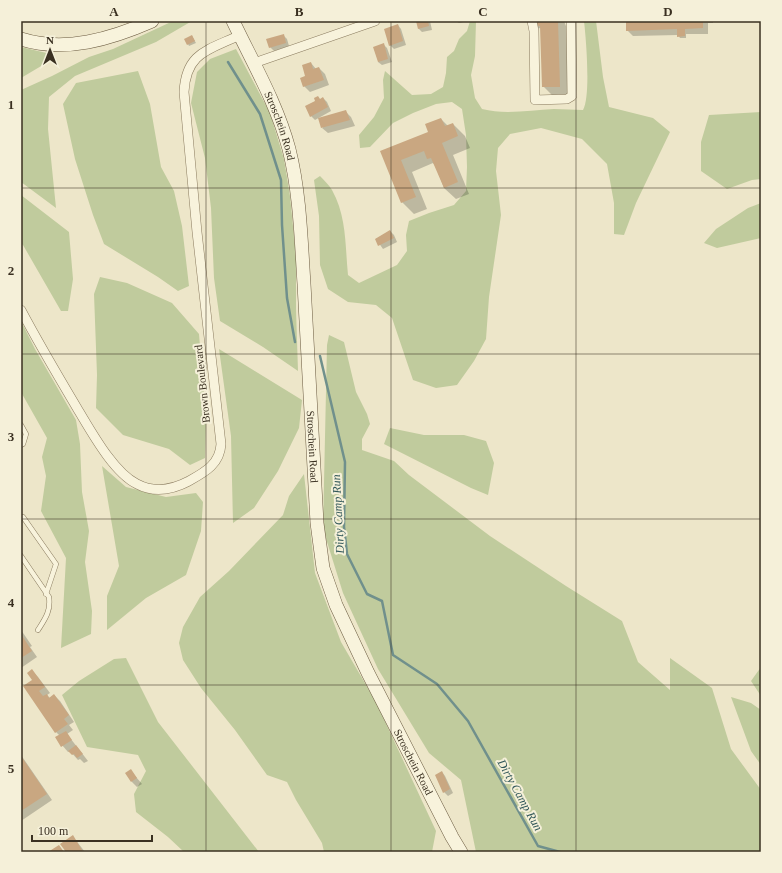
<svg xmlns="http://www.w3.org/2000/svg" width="782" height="873" font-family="'Times New Roman',serif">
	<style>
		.green { fill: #c0cb9d }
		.shadow { fill: #0003 }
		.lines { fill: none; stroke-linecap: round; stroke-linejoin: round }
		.stream { stroke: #70908c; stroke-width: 2.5 }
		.building { fill: #c9a781 }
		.lane-casing { stroke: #897a5e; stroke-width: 5.5 }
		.street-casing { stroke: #897a5e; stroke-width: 10 }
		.secondary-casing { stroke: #6b5b41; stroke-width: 14 }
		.lane { stroke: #f8f3dc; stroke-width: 4.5 }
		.street { stroke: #f8f3dc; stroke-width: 9 }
		.secondary { stroke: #f8f3dc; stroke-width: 13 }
		.grid { fill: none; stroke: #3a3021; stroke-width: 1; stroke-opacity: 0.55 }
		.labels { text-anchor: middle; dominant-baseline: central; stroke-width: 4; stroke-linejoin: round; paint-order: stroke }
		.street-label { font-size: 11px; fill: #3a3021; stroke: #f5f0d9 }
		.water-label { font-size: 12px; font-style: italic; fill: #315759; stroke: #f5f0d9 }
		.neatline { fill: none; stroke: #3a3021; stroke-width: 1.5 }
		.grid-label { font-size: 13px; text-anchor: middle; font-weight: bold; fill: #3a3021 }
	</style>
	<rect width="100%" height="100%" fill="#ede6c9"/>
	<path class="green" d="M 173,21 L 192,21 L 156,42 L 75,76 L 49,97 L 48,129 L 56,208 L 21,182 L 21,90 L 52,76 L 89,57 L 113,49 Z
		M 470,21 L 476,21 L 475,56 L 471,75 L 475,98 L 482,109 C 505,115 531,110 554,109 C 564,109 573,110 583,110 C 591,96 586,38 584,21 L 596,21 L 603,77 L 609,107 L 653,118 L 670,132 L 636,203 L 624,235 L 614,234 L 614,203 L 607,164 L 582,139 L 541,128 L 510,134 L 498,148 L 496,171 L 501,215 L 489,297 L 486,339 L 474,361 L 457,385 L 436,388 L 413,380 L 392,318 L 376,305 L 348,302 L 328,289 L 320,265 L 319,216 L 314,180 L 320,176 C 324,180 329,185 332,190 C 347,217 345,246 348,275 L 359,283 L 397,265 L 407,251 L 406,235 L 409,221 L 429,213 L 454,205 L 466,191 L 467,167 L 466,135 L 462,109 L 452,102 L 436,104 L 413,113 L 393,123 L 370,147 L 360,148 L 359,135 L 374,117 L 384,98 L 383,80 L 385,71 L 412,95 L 431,94 L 443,87 L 446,73 L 447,57 L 454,51 L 459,39 L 467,31 Z
		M 21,47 L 55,55 L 53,59 L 21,78 Z
		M 236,49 L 270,113 L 284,159 L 290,196 L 296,256 L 296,309 L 298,371 L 263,347 L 220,321 L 214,278 L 211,208 L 205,158 L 191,103 L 197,72 L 210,59 Z
		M 138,71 L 150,104 L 161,167 L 174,191 L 182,226 L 189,286 L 178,291 L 158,277 L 104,244 L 93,215 L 75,159 L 63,104 L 76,83 Z
		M 761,112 L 761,179 L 752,180 L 727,189 L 701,171 L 701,142 L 709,115 Z
		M 21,195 L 69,232 L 73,279 L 68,311 L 61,311 L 23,245 L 21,244 Z
		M 761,203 L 761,238 L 717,248 L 704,243 L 716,229 L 748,208 Z
		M 100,277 L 127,283 L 172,303 L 199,334 L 206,418 L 205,458 L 190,465 L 169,449 L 123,435 L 96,408 L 97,375 L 94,294 Z
		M 21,321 L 35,349 L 76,420 L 80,444 L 82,492 L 89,531 L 85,562 L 92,611 L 91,634 L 61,648 L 66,558 L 41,511 L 46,476 L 42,457 L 47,438 L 21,392 Z
		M 329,335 L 344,342 L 356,392 L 367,414 L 370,424 L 362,439 L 362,450 L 394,461 L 409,475 L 490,536 L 566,586 L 622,621 L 638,662 L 670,690 L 670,658 L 712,688 L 731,749 L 761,790 L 761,852 L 476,852 L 461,780 L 429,753 L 378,669 L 343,593 L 323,529 L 327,345 Z
		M 219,349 L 302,400 L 299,428 L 278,471 L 254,508 L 233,523 L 231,436 Z
		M 390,428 L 424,435 L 464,435 L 486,441 L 494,463 L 488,495 L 471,488 L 384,444 Z
		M 102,466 L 126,487 L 166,497 L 196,493 L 203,502 L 201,531 L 186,575 L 146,598 L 107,630 L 107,596 L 119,566 Z
		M 304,474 L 315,573 L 341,642 L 376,702 L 436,831 L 432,852 L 324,852 L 322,843 L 296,800 L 287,782 L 267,775 L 235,730 L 201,688 L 183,660 L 179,643 L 183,627 L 200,597 L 229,571 L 283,515 L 289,496 Z
		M 126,658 L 158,722 L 259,852 L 184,852 L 168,837 L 136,812 L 134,794 L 146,771 L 138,755 L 87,747 L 62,695 L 79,681 L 114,659 Z
		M 761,667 L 761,696 L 751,681 Z
		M 731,697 L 751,703 L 761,710 L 761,765 L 751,751 Z"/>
	<path class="shadow" d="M 417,21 L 430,21 L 432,30 L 422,32 L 419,29 Z
		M 456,21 L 468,21 L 459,23 Z
		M 529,21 L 564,21 L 570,36 L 571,98 L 555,98 L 543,86 L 541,28 L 532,29 Z
		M 627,21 L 713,21 L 713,23 L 708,23 L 708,34 L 686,34 L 686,38 L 680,38 L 678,35 L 633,36 L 627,30 Z
		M 398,25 L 401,29 L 406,45 L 394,49 L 390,45 Z
		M 283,35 L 287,39 L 289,46 L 274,51 L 270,47 Z
		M 192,36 L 196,43 L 189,46 L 188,44 Z
		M 384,45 L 387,48 L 392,62 L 382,65 L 378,62 Z
		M 311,63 L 316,69 L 319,68 L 325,74 L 329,85 L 310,92 L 304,86 Z
		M 323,98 L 327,102 L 331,111 L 315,120 L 311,116 L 317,102 Z
		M 345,111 L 351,117 L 355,126 L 328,133 L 322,128 Z
		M 441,119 L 448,126 L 453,124 L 465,136 L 470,148 L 453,155 L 469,194 L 456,199 L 444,188 L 436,167 L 433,163 L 412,172 L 427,209 L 414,214 L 402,202 L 382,152 L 430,133 Z
		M 390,231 L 394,235 L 397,242 L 383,249 L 376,239 Z
		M 21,630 L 32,646 L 30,647 L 37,657 L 21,668 Z
		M 32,671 L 38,677 L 50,693 L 47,695 L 50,698 L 54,695 L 60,701 L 74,722 L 69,725 L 73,730 L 67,734 L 88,761 L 84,763 L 80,759 L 78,760 L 70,751 L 68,752 L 56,738 L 60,736 L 56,732 L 33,680 Z
		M 21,755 L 52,800 L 21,821 Z
		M 131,771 L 142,784 L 137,787 L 132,782 Z
		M 442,772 L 445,776 L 453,793 L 448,796 L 444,792 Z
		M 73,837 L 78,843 L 85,852 L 67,852 Z"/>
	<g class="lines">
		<path class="stream" d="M 228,62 L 260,114 L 281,180 L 282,225 L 287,298 L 295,342
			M 320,356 L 345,462 L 344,527 L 347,554 L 367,594 L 382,601 L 393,655 L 437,684 L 468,721 L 538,846 L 560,852"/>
	</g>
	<path class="building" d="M 416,21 L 428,21 L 429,26 L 418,29 Z
		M 527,21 L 558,21 L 560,87 L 542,87 L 540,26 L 530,28 Z
		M 626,21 L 703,21 L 703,28 L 685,29 L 685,36 L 677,37 L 677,29 L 626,31 Z
		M 398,24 L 403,41 L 389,46 L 384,29 Z
		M 284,34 L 286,43 L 269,48 L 266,39 Z
		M 192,35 L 195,41 L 187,45 L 184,39 Z
		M 384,43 L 388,59 L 378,62 L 373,47 Z
		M 311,62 L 313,69 L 319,67 L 324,80 L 303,87 L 300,78 L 305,76 L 302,65 Z
		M 318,96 L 320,99 L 323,97 L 328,107 L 310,117 L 305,106 L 315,101 L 314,98 Z
		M 346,110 L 350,120 L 321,128 L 318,118 Z
		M 441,118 L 445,126 L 453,123 L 458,136 L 442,143 L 458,182 L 444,188 L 431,158 L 427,159 L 424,151 L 401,160 L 416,197 L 401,203 L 380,151 L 428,132 L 425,124 Z
		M 390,230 L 394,238 L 378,246 L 375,239 Z
		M 21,634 L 32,651 L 21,658 Z
		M 32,669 L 45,687 L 39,691 L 43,696 L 47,694 L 49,698 L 54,694 L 69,715 L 64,719 L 68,724 L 55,733 L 23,686 L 32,680 L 27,673 Z
		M 66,731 L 72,740 L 61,747 L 55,737 Z
		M 76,745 L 83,754 L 77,758 L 74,754 L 72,755 L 68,751 Z
		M 21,756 L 47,794 L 21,811 Z
		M 131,769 L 137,778 L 131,782 L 125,773 Z
		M 442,771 L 450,789 L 443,793 L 435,775 Z
		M 73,835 L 83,852 L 66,852 L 60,844 Z
		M 59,845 L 64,852 L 48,852 Z"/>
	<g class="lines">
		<defs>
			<path id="lane" d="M 21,425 L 26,434 L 23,444 L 21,445
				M 21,518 L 23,517 L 56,564 L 46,594
				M 21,556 L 49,597 C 51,611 45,619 38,630"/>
			<path id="street" d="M 532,21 L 534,31 L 535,100 L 567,99 L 572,96 L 571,21
				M 254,63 L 375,21
				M 21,310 C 39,344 58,376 77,408 C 91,431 113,472 137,484 C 154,493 172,490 189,481 C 205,472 220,464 221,444 L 197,232 L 184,92 C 186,52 209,50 240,35"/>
			<g id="secondary">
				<path id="s1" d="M 233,21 C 253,63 277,104 289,149 C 300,193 301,239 304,284 C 309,364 312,443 317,523 L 323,568 L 336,605 L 368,673 L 452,837 L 461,852"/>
				<path d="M 21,39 C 65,53 111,39 152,21"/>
			</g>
		</defs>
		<use href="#lane" class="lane-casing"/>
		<use href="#street" class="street-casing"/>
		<use href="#secondary" class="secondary-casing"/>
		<use href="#lane" class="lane"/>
		<use href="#street" class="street"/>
		<use href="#secondary" class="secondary"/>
	</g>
	<path class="grid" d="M 206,21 L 206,852M 391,21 L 391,852M 576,21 L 576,852M 21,188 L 761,188M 21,354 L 761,354M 21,519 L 761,519M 21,685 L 761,685"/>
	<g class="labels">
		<g class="street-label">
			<text stroke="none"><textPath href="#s1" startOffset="115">Stroschein Road</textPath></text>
			<text transform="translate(202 384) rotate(-96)">Brown Boulevard</text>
			<text stroke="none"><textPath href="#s1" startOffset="439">Stroschein Road</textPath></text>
			<text stroke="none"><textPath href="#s1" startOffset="775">Stroschein Road</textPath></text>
		</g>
		<g class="water-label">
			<text transform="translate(338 514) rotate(-93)">Dirty Camp Run</text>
			<text transform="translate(520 795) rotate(61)">Dirty Camp Run</text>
		</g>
	</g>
	<rect width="782" height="873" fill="none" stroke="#f5f0d9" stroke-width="44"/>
	<g transform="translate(50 50)" stroke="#f5f0d9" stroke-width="3" paint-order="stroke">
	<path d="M0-3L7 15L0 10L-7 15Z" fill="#3a3021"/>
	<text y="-6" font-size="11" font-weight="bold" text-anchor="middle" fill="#3a3021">N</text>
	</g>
	<path d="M32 835v6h120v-6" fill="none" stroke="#3a3021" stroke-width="2"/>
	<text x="38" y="835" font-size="12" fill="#3a3021" stroke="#f5f0d9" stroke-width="3" paint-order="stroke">100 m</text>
	<rect x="22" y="22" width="738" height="829" class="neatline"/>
	<g class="grid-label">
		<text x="114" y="16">A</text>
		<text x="299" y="16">B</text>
		<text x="483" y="16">C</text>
		<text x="668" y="16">D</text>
		<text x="11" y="109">1</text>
		<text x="11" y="275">2</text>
		<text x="11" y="441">3</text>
		<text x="11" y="607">4</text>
		<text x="11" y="773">5</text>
	</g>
</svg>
